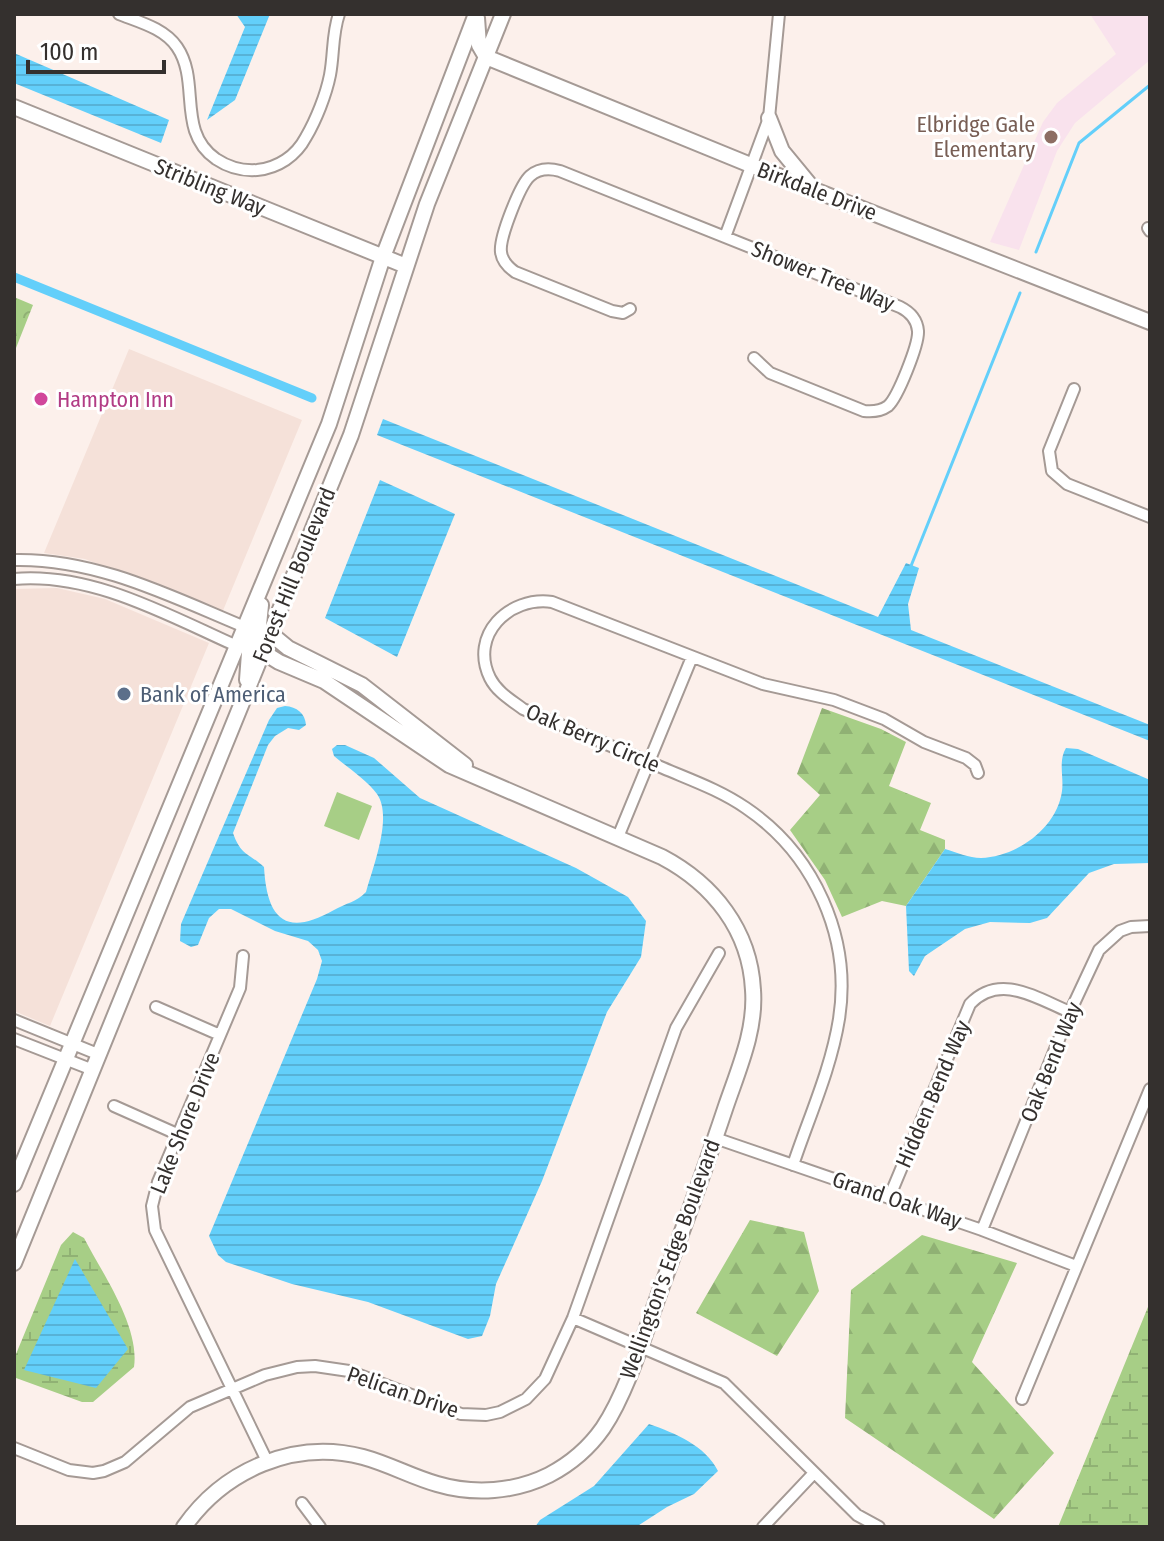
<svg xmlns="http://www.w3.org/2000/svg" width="1164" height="1541" font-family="'Fira Sans Condensed',sans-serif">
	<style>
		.built { fill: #f5e1d9 }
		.education { fill: #f9e2ed }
		.grass { fill: #a7ce86 }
		.forest { fill: url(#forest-firs) }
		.wetland { fill: url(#wetland-marsh) }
		.park { fill: url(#park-crowns) }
		.water { fill: url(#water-rules) }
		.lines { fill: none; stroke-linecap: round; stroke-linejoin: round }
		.stream { stroke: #63cffa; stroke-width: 3 }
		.canal { stroke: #63cffa; stroke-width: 9 }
		.street-casing { stroke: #a59a95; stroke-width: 14 }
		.secondary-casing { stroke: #a59a95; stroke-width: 18 }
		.street { stroke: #fff; stroke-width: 10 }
		.secondary { stroke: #fff; stroke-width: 14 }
		.education-dot { fill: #8d6e63; stroke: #fff; stroke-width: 3 }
		.hotel-dot { fill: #d1479c; stroke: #fff; stroke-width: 3 }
		.service-dot { fill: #5c6f8a; stroke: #fff; stroke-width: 3 }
		.labels { text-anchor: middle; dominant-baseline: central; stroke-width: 6; stroke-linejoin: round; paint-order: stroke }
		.education-label { font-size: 22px; fill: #785e54; stroke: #fff; text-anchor: end }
		.street-label { font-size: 22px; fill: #34302e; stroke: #fff }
		.hotel-label { font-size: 22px; fill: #b23c85; stroke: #fff; text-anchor: start }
		.service-label { font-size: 22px; fill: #4e5e75; stroke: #fff; text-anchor: start }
	</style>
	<defs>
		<pattern id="forest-firs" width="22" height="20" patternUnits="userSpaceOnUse" patternTransform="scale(2)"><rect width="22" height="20" fill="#a7ce86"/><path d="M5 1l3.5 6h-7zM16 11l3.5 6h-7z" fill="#90b174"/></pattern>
		<pattern id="wetland-marsh" width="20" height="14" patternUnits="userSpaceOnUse" patternTransform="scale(2)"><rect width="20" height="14" fill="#a7ce86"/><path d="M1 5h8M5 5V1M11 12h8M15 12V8" fill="none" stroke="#90b174"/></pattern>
		<pattern id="park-crowns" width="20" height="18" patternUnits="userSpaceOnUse" patternTransform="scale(2)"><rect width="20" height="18" fill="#a7ce86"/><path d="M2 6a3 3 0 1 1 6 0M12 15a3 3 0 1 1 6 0" fill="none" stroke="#90b174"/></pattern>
		<pattern id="water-rules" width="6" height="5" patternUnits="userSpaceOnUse" patternTransform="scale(2)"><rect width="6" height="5" fill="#63cffa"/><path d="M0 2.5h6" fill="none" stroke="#57b2d7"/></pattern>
	</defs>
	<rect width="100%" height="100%" fill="#fcf0eb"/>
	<path class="built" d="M 129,349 L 302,420 L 222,613 L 85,559 L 44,553 Z
		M 57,588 L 105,599 L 209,643 L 50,1026 L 14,1011 L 14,589 Z"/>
	<path class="education" d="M 1090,14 L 1150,14 L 1150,60 L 1075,123 L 1057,151 L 1019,250 L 990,242 L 1043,122 L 1057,103 L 1116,54 Z"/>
	<path class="grass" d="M 337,792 L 372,806 L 359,840 L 324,826 Z"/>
	<path class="forest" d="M 822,708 L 881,729 L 906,742 L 889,786 L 931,803 L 920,830 L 945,840 L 945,849 L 906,906 L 882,901 L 842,917 L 825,880 L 790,830 L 820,795 L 797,774 Z
		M 750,1220 L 804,1232 L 819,1291 L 777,1356 L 696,1313 Z
		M 922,1235 L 1017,1263 L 972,1362 L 1054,1453 L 994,1519 L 845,1418 L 851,1290 Z"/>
	<path class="wetland" d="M 73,1232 L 84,1238 C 102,1273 140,1326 134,1367 L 93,1402 L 82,1402 L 16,1378 L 14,1359 L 61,1245 Z
		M 1150,1302 L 1150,1527 L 1058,1527 Z"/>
	<path class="park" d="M 14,297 L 33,305 L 14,353 Z"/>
	<path class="water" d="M 236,14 L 270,14 L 235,100 L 207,120 L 245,27 Z
		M 14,53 L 169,120 L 161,143 L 14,83 Z
		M 383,419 L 878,617 L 906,563 L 919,568 L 908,604 L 911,630 L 1150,725 L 1150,741 L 377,435 Z
		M 380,480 L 455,514 L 397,657 L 325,618 Z
		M 285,706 C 297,707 305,713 306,725 L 299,730 L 288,728 L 275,736 L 268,745 L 233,833 C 241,856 249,853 264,867 C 267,920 286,937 334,910 C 346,903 357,902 366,892 C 373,866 393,817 377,794 C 367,780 348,768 334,756 L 332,749 L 337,745 L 345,745 L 374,758 L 420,798 L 576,868 L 628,897 L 646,921 L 641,957 L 607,1012 L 542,1181 L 496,1284 L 490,1316 L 482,1336 L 468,1339 L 368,1302 L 292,1284 L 226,1262 L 218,1255 L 209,1236 L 317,979 L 322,961 L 318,950 L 308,941 L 275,931 L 231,909 L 219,909 L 209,918 L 198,945 L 191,947 L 180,941 L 181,924 L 269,720 L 277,708 Z
		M 1066,748 L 1078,749 L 1150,780 L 1150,863 L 1114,864 L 1089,873 L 1047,918 L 1030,923 L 990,922 L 965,929 L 925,956 L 914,976 L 909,971 L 906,906 L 945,849 C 956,852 969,858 981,858 C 1017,857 1057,828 1062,791 C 1064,777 1058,761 1066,748 Z
		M 75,1259 L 128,1349 L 96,1388 L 24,1370 Z
		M 649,1424 C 675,1433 706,1446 718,1471 L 694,1494 L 667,1507 L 636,1527 L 535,1527 L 540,1520 L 594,1486 Z"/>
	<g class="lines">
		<path class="stream" d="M 1036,252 L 1079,143 L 1150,85
			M 911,566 L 1020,293"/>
		<path class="canal" d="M 14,277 L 312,398"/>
		<defs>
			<path id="street" d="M 119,14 C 139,22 164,28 177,47 C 201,82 176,131 216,159 C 228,167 243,171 257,170 C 278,168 296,156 306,137 C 316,120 326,95 330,75 C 334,54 332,34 339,14
				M 1148,228 L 1150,231
				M 725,237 L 769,118 L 779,14
				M 630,309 L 623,313 L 612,311 L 515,272 C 508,267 502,261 501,252 C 499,238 520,185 530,176 C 539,168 549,168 560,171 L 900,307 C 910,312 917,319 918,331 C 919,344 898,397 888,406 C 881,411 873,412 864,411 L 770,373 L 754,358
				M 1074,389 L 1049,451 L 1052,471 L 1067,484 L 1150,517
				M 14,560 C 97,558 172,597 247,628
				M 14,579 C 93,572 169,616 239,647
				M 618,837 L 692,657
				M 243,956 L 240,988 L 158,1182 L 152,1206 L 155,1230 L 267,1461
				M 156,1007 L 220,1035
				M 14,1020 L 100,1055
				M 14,1039 L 93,1070
				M 114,1106 L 177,1134
				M 715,1138 L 982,1230 L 1076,1266
				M 793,1165 C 809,1117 831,1069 839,1019 C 852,937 814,854 746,808 C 720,790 691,780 663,768 C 616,748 570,729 523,709 C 511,700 497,692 490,678 C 469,635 509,596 552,602 L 763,684 L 834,700 L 855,708 L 884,719 L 924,742 L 966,758 L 975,765 L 978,773
				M 889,1198 L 970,1004 C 1000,972 1038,999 1070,1012
				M 982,1230 L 1070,1012 L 1099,950 L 1120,931 L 1131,927 L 1150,926
				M 573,1318 L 724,1383 L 857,1515 L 879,1527
				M 1022,1399 L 1150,1089
				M 14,1448 L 69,1470 L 93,1473 L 104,1471 L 125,1462 L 190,1407 L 265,1375 L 297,1367 L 315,1366 L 349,1371 L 461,1414 L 486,1415 L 500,1412 L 526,1399 L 545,1379 L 573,1318 L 676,1028 L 719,953
				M 302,1503 L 320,1527
				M 763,1527 L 813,1474"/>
			<path id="secondary" d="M 477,18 L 479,45 L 486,57 L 753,166 L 1150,322
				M 14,107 L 406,266
				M 769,118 L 782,151 L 810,185
				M 261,605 L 259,625 L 263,652
				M 247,630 L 249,653 L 247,680
				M 271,634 L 288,648 L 362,685 L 465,765
				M 14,1184 L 329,424 L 383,257 L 476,14
				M 14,1263 L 351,435 L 427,204 L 503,14
				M 184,1527 C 224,1470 294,1439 363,1457 C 389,1464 412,1477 437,1484 C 474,1495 515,1492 549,1475 C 570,1464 589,1448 603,1428 C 628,1391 647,1326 663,1283 C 685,1224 706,1166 726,1106 C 739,1068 756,1030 753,990 C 750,930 713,884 662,857 L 449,765 L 324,681 L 279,662 L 263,652"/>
		</defs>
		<use href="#street" class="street-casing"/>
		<use href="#secondary" class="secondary-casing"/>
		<use href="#street" class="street"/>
		<use href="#secondary" class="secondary"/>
	</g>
	<circle class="education-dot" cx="1051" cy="137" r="8"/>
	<circle class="hotel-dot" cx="41" cy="399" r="8"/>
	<circle class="service-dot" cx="124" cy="694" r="8"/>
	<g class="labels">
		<g class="education-label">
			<text x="1035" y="124">Elbridge Gale<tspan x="1035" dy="25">Elementary</tspan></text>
		</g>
		<g class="street-label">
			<text transform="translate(210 187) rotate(22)">Stribling Way</text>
			<text transform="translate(817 191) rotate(21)">Birkdale Drive</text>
			<text transform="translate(823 276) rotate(22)">Shower Tree Way</text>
			<text transform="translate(294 575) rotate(-68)">Forest Hill Boulevard</text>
			<text transform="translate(593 738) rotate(23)">Oak Berry Circle</text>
			<text transform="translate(1051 1062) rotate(-68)">Oak Bend Way</text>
			<text transform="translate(933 1094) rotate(-67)">Hidden Bend Way</text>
			<text transform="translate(185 1123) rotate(-68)">Lake Shore Drive</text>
			<text transform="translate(897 1200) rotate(19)">Grand Oak Way</text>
			<text transform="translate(670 1259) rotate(-70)">Wellington's Edge Boulevard</text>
			<text transform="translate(403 1392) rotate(19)">Pelican Drive</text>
		</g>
		<g class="hotel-label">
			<text x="57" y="399">Hampton Inn</text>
		</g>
		<g class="service-label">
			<text x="140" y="694">Bank of America</text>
		</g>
	</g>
	<rect width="1164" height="1541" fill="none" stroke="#34302e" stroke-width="32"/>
	<path d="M28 60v12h136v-12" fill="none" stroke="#34302e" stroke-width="4"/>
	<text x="40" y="60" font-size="24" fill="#34302e" stroke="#ffffff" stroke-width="6" paint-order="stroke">100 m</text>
</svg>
